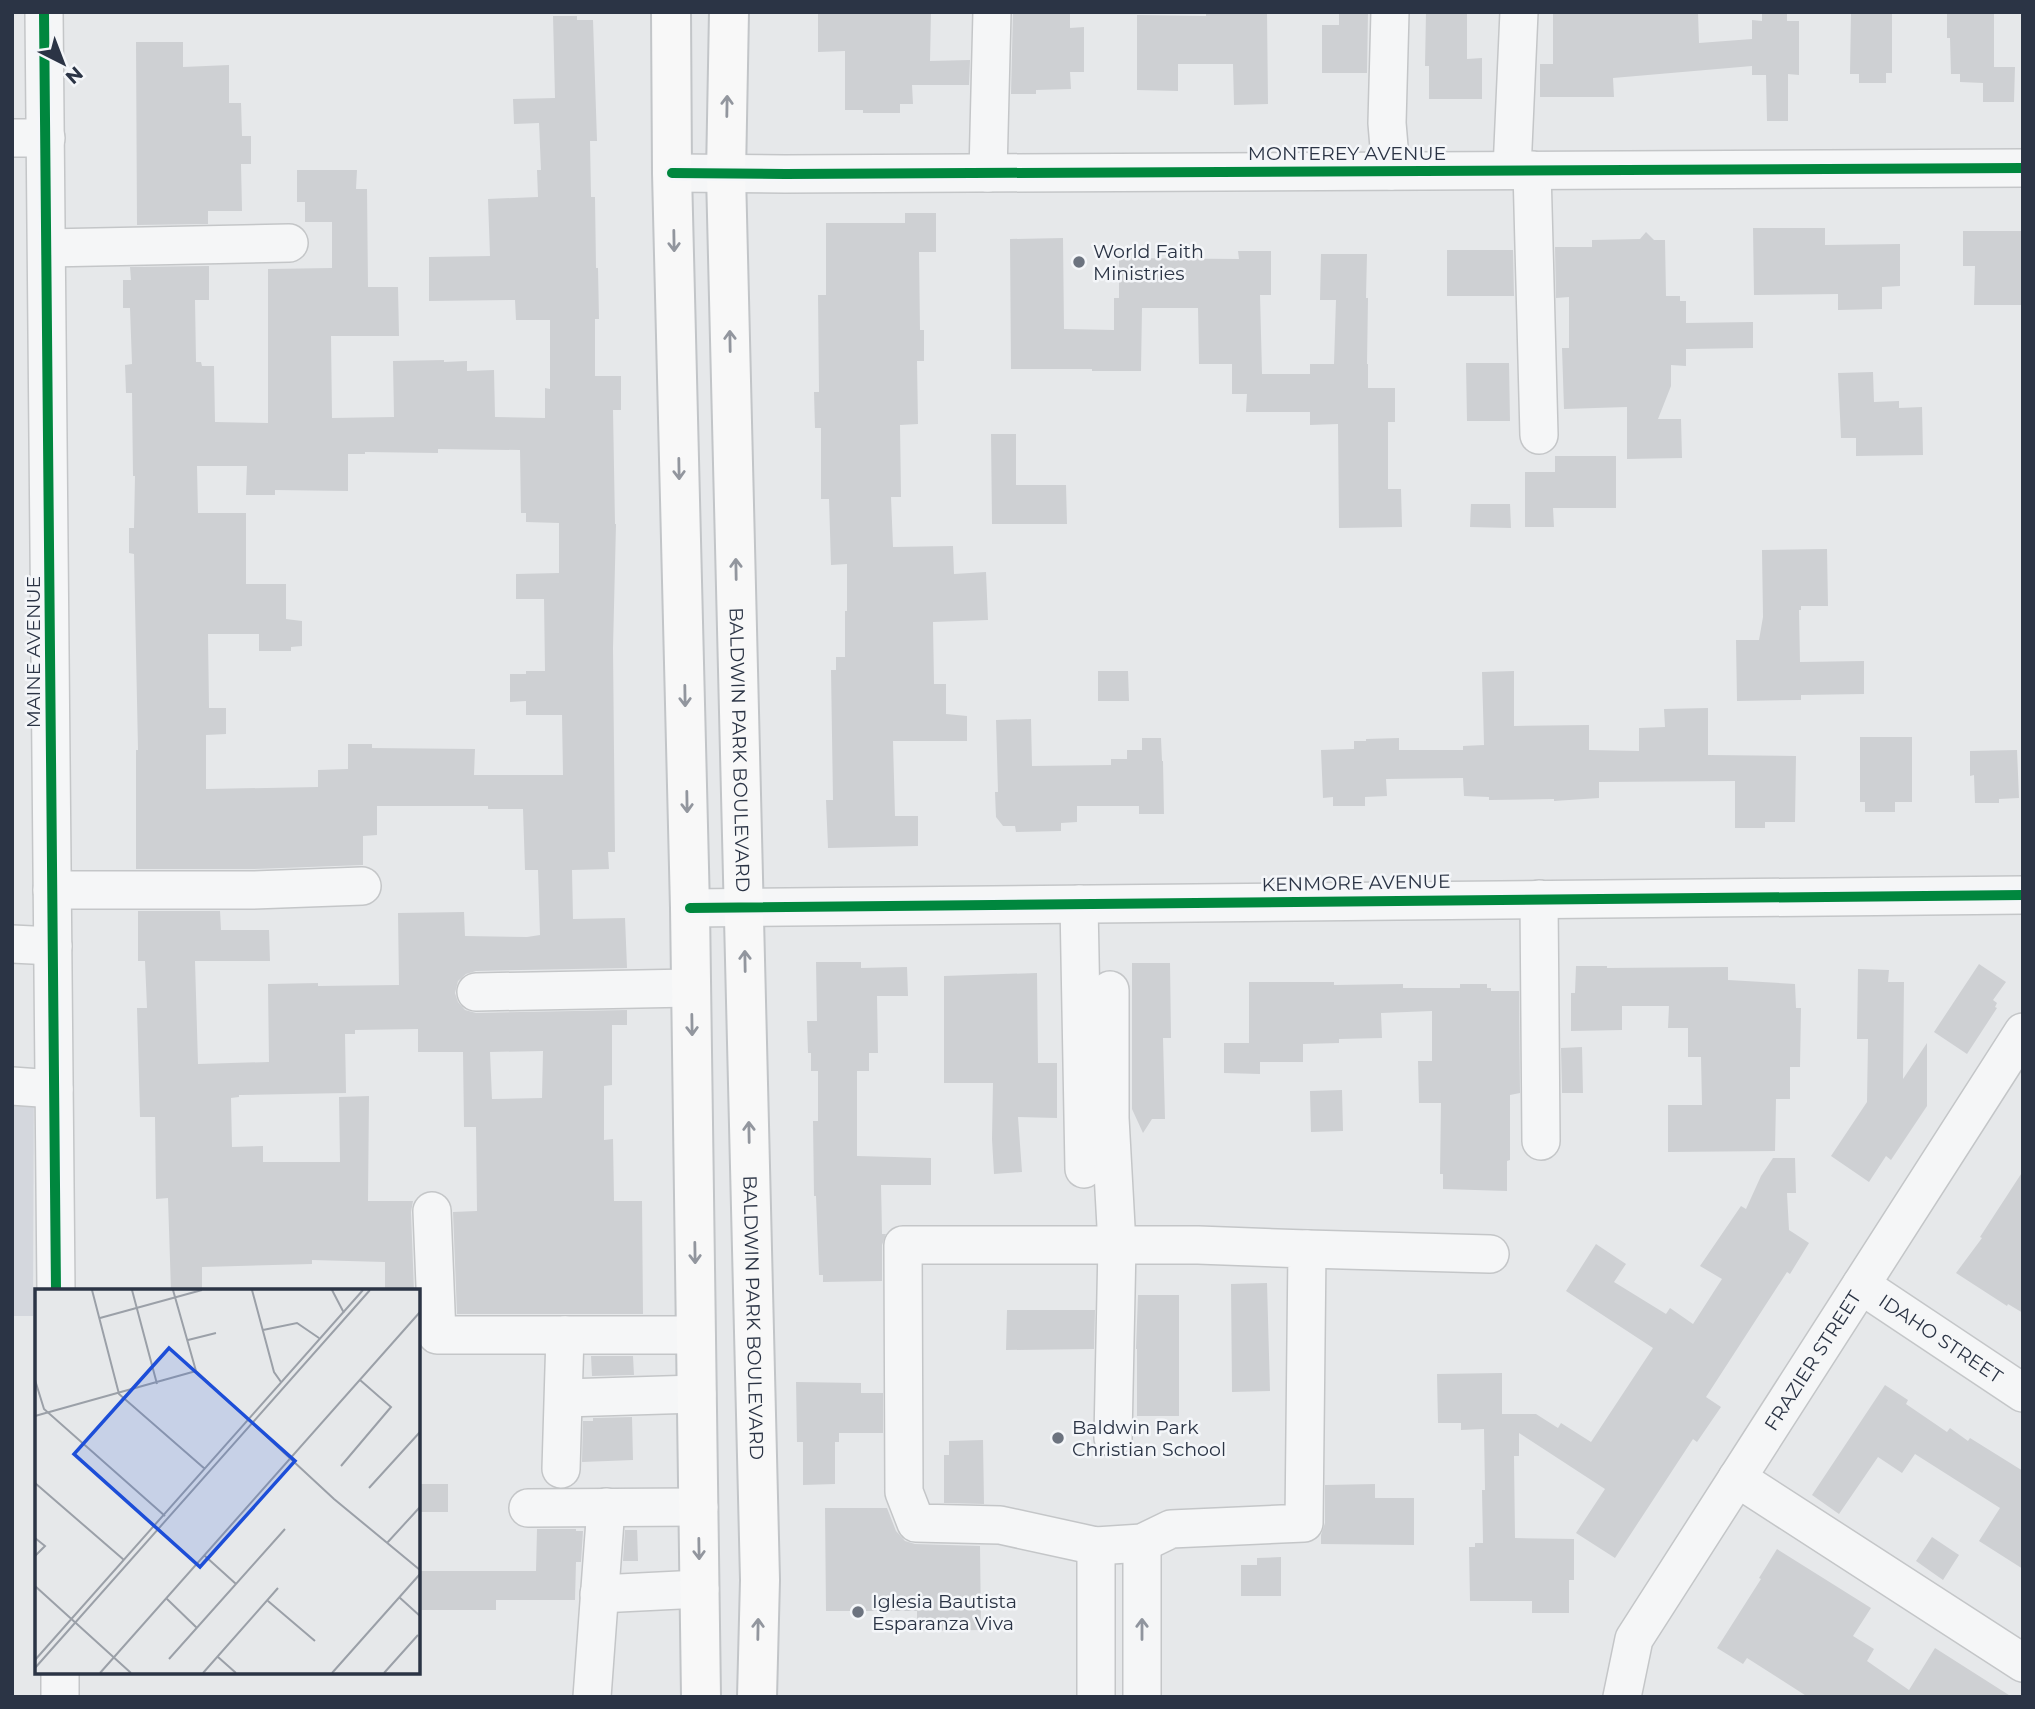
<svg xmlns="http://www.w3.org/2000/svg" width="2035" height="1709" font-family="Montserrat,sans-serif">
	<style>
		.built { fill: #d4d7dd }
		.building { fill: #ced0d3; fill-rule: evenodd }
		.lines { fill: none; stroke-linecap: round; stroke-linejoin: round }
		.minor-casing { stroke: #c4c6c8; stroke-width: 40 }
		.major-casing { stroke: #c2c5c8; stroke-width: 42 }
		.minor { stroke: #f5f6f7; stroke-width: 37 }
		.major { stroke: #f8f8f8; stroke-width: 38 }
		.cycleway-casing { stroke: #f4f6f9; stroke-width: 15 }
		.cycleway { stroke: #00873e; stroke-width: 10 }
		.oneway { stroke: #92969e }
		.oneway2 { stroke: #90959e }
		.poi-dot { fill: #6c737f; stroke: #f4f6f9; stroke-width: 2.5 }
		.labels { text-anchor: middle; dominant-baseline: central; stroke-width: 5; stroke-linejoin: round; paint-order: stroke }
		.street-label { font-size: 19px; fill: #2b3445; stroke: #f4f6f9 }
		.poi-label { font-size: 19px; fill: #2b3445; stroke: #f4f6f9; text-anchor: start }
		.inset-road { fill: none; stroke: #9ba0a8; stroke-width: 2 }
		.view { fill: #1d4ed8; fill-opacity: 0.15; stroke: #1d4ed8; stroke-width: 3.5 }
		.inset-edge { fill: none; stroke: #2b3445; stroke-width: 3.5 }
	</style>
	<rect width="100%" height="100%" fill="#e6e8ea"/>
	<path class="built" d="M 12,1070 L 34,1070 L 33,1316 L 12,1316 Z"/>
	<path class="building" d="M 818,12 L 931,12 L 930,61 L 970,60 L 969,85 L 912,85 L 913,104 L 900,104 L 900,113 L 863,113 L 863,110 L 845,110 L 845,51 L 818,52 Z
		M 1013,12 L 1070,12 L 1070,28 L 1084,27 L 1084,72 L 1070,72 L 1071,89 L 1036,90 L 1036,94 L 1011,94 Z
		M 1206,12 L 1267,12 L 1268,104 L 1234,105 L 1233,64 L 1178,64 L 1178,91 L 1137,90 L 1137,15 L 1206,16 Z
		M 1339,12 L 1368,12 L 1367,73 L 1322,73 L 1322,25 L 1339,25 Z
		M 1426,12 L 1467,12 L 1467,59 L 1482,58 L 1482,99 L 1429,99 L 1429,66 L 1425,66 Z
		M 1553,12 L 1698,12 L 1699,43 L 1752,39 L 1752,20 L 1762,21 L 1762,12 L 1787,12 L 1787,21 L 1799,21 L 1799,75 L 1788,74 L 1788,121 L 1767,121 L 1766,75 L 1752,75 L 1752,66 L 1613,78 L 1614,97 L 1540,97 L 1540,64 L 1553,64 Z
		M 1851,12 L 1892,12 L 1892,73 L 1886,73 L 1886,83 L 1859,83 L 1859,74 L 1850,74 Z
		M 1947,12 L 1994,12 L 1994,67 L 2015,67 L 2014,102 L 1983,102 L 1983,83 L 1960,82 L 1960,74 L 1951,74 L 1950,38 L 1947,38 Z
		M 553,16 L 577,16 L 577,20 L 593,20 L 597,141 L 590,141 L 591,197 L 595,197 L 596,268 L 598,268 L 599,319 L 595,319 L 595,376 L 621,376 L 621,410 L 613,410 L 615,524 L 616,524 L 613,648 L 615,852 L 608,852 L 609,869 L 572,870 L 573,919 L 625,918 L 627,968 L 476,971 L 466,974 L 458,981 L 455,993 L 458,1002 L 465,1010 L 476,1013 L 627,1010 L 627,1025 L 612,1025 L 612,1085 L 604,1086 L 604,1140 L 613,1139 L 614,1201 L 642,1201 L 643,1314 L 457,1314 L 453,1212 L 477,1211 L 476,1127 L 464,1127 L 463,1052 L 418,1052 L 418,1029 L 355,1030 L 355,1034 L 345,1034 L 346,1093 L 239,1095 L 239,1097 L 231,1098 L 232,1147 L 263,1146 L 263,1162 L 340,1162 L 339,1097 L 369,1096 L 368,1201 L 413,1201 L 411,1212 L 414,1291 L 385,1291 L 385,1262 L 312,1260 L 312,1264 L 202,1267 L 202,1291 L 171,1291 L 168,1198 L 156,1199 L 155,1117 L 140,1117 L 137,1008 L 147,1008 L 145,961 L 138,961 L 138,911 L 220,911 L 221,930 L 269,930 L 270,961 L 195,961 L 198,1064 L 269,1062 L 268,984 L 318,983 L 318,986 L 399,985 L 398,913 L 464,912 L 465,936 L 527,937 L 540,935 L 538,870 L 525,870 L 523,809 L 488,809 L 488,806 L 377,806 L 377,835 L 363,836 L 363,865 L 253,869 L 136,869 L 136,750 L 138,750 L 134,554 L 129,553 L 129,528 L 134,528 L 135,476 L 133,476 L 132,393 L 126,393 L 125,365 L 132,364 L 130,308 L 123,308 L 123,280 L 131,280 L 130,267 L 209,266 L 209,300 L 195,300 L 196,362 L 201,362 L 202,366 L 214,366 L 215,422 L 268,423 L 268,269 L 332,268 L 332,222 L 305,222 L 305,202 L 297,202 L 297,170 L 357,170 L 356,189 L 367,189 L 368,287 L 398,287 L 399,336 L 331,336 L 332,418 L 394,417 L 393,361 L 444,360 L 444,362 L 467,361 L 467,371 L 494,370 L 495,417 L 545,418 L 545,388 L 550,389 L 550,320 L 516,320 L 515,300 L 429,301 L 429,257 L 490,256 L 488,199 L 538,197 L 537,170 L 541,170 L 539,123 L 514,124 L 513,99 L 555,98 ZM 438,449 L 520,450 L 521,513 L 526,513 L 526,522 L 559,523 L 559,573 L 516,574 L 516,599 L 544,599 L 545,671 L 526,671 L 526,674 L 510,674 L 510,702 L 526,701 L 526,715 L 562,715 L 563,775 L 474,775 L 475,749 L 372,748 L 372,744 L 348,744 L 348,769 L 318,770 L 318,787 L 206,789 L 206,735 L 226,734 L 226,708 L 209,708 L 208,634 L 259,634 L 259,651 L 291,651 L 291,647 L 302,646 L 302,621 L 286,619 L 286,584 L 246,584 L 246,513 L 198,513 L 197,466 L 247,466 L 246,495 L 275,495 L 275,490 L 348,491 L 348,454 L 365,454 L 365,452 L 438,453 ZM 543,1051 L 542,1098 L 492,1099 L 490,1052 Z
		M 136,42 L 183,42 L 183,67 L 229,65 L 229,103 L 241,103 L 242,136 L 251,136 L 251,164 L 241,164 L 242,211 L 208,211 L 208,224 L 137,225 Z
		M 905,213 L 936,213 L 936,252 L 919,252 L 920,330 L 924,330 L 924,361 L 917,361 L 918,424 L 900,425 L 901,497 L 891,497 L 893,547 L 953,546 L 954,574 L 986,572 L 988,620 L 933,622 L 934,684 L 946,684 L 946,714 L 967,716 L 967,741 L 893,741 L 895,816 L 918,816 L 918,846 L 828,848 L 826,800 L 833,800 L 831,670 L 836,670 L 836,657 L 845,657 L 845,611 L 847,611 L 847,564 L 831,565 L 829,499 L 821,499 L 821,428 L 815,428 L 814,392 L 819,392 L 818,295 L 826,295 L 826,223 L 905,223 Z
		M 1753,228 L 1825,228 L 1825,245 L 1900,244 L 1900,286 L 1882,287 L 1882,309 L 1838,310 L 1838,294 L 1754,295 Z
		M 1963,231 L 2023,231 L 2023,305 L 1974,305 L 1975,266 L 1963,266 Z
		M 1646,232 L 1654,240 L 1665,240 L 1666,296 L 1680,296 L 1680,301 L 1686,301 L 1686,323 L 1753,322 L 1753,348 L 1686,349 L 1686,366 L 1671,365 L 1671,386 L 1658,419 L 1681,419 L 1682,458 L 1627,459 L 1627,407 L 1564,409 L 1562,348 L 1569,348 L 1569,297 L 1556,298 L 1555,247 L 1592,247 L 1592,240 L 1640,239 Z
		M 1063,238 L 1064,329 L 1114,330 L 1114,298 L 1119,298 L 1119,258 L 1239,259 L 1238,251 L 1271,251 L 1271,295 L 1260,295 L 1262,374 L 1310,374 L 1310,364 L 1334,364 L 1336,300 L 1320,300 L 1321,254 L 1367,254 L 1366,298 L 1368,298 L 1367,364 L 1368,364 L 1368,388 L 1395,388 L 1395,422 L 1388,422 L 1388,489 L 1401,489 L 1402,527 L 1339,528 L 1338,424 L 1310,425 L 1310,412 L 1246,412 L 1247,394 L 1232,394 L 1232,364 L 1199,364 L 1198,308 L 1142,308 L 1141,371 L 1092,371 L 1092,369 L 1011,369 L 1010,239 Z
		M 1447,250 L 1513,250 L 1514,296 L 1447,296 Z
		M 1466,363 L 1509,363 L 1510,421 L 1467,421 Z
		M 1873,372 L 1874,402 L 1899,401 L 1899,408 L 1922,407 L 1923,455 L 1856,456 L 1856,438 L 1841,438 L 1838,373 Z
		M 991,434 L 1016,434 L 1016,485 L 1066,485 L 1067,524 L 992,524 Z
		M 1555,456 L 1616,456 L 1616,508 L 1553,508 L 1554,527 L 1525,527 L 1525,472 L 1555,472 Z
		M 1471,504 L 1510,504 L 1511,528 L 1470,527 Z
		M 1827,549 L 1828,606 L 1801,606 L 1801,610 L 1799,610 L 1800,662 L 1864,661 L 1864,694 L 1801,695 L 1801,700 L 1737,701 L 1736,640 L 1759,640 L 1763,617 L 1762,550 Z
		M 1098,671 L 1128,671 L 1129,701 L 1098,701 Z
		M 1514,671 L 1514,726 L 1589,725 L 1589,750 L 1639,751 L 1639,728 L 1665,727 L 1664,709 L 1708,708 L 1708,755 L 1796,756 L 1795,822 L 1765,822 L 1765,828 L 1735,828 L 1735,781 L 1599,782 L 1599,798 L 1554,801 L 1554,799 L 1489,800 L 1489,797 L 1464,796 L 1463,778 L 1386,779 L 1387,796 L 1365,797 L 1365,806 L 1333,806 L 1333,797 L 1323,798 L 1321,750 L 1354,749 L 1354,741 L 1366,741 L 1366,739 L 1399,738 L 1399,750 L 1463,750 L 1463,746 L 1484,745 L 1482,672 Z
		M 1031,719 L 1032,766 L 1111,765 L 1111,759 L 1127,759 L 1127,750 L 1142,750 L 1142,738 L 1161,738 L 1162,761 L 1163,761 L 1164,814 L 1139,814 L 1139,806 L 1077,806 L 1077,822 L 1061,823 L 1061,831 L 1016,832 L 1015,826 L 1003,826 L 996,817 L 995,792 L 998,792 L 996,720 Z
		M 1860,737 L 1912,737 L 1912,802 L 1895,802 L 1895,812 L 1865,812 L 1865,802 L 1860,802 Z
		M 2017,750 L 2019,798 L 1999,799 L 1999,803 L 1975,803 L 1974,775 L 1970,776 L 1970,751 Z
		M 816,962 L 861,962 L 861,968 L 907,967 L 908,996 L 877,996 L 878,1053 L 869,1053 L 869,1071 L 857,1071 L 857,1156 L 931,1158 L 931,1185 L 881,1185 L 882,1234 L 886,1234 L 882,1245 L 882,1281 L 823,1282 L 823,1275 L 819,1275 L 816,1196 L 814,1196 L 813,1121 L 818,1121 L 818,1071 L 811,1071 L 811,1053 L 808,1053 L 807,1021 L 817,1021 Z
		M 1132,963 L 1170,963 L 1171,1038 L 1163,1038 L 1165,1119 L 1152,1119 L 1143,1133 L 1132,1109 Z
		M 1979,964 L 2006,982 L 1993,1000 L 1997,1003 L 1995,1007 L 1997,1008 L 1967,1054 L 1934,1032 Z
		M 1576,966 L 1607,966 L 1607,968 L 1728,967 L 1728,980 L 1795,984 L 1796,1008 L 1801,1008 L 1800,1067 L 1790,1067 L 1790,1099 L 1776,1099 L 1775,1151 L 1668,1152 L 1668,1105 L 1702,1105 L 1701,1057 L 1688,1057 L 1688,1028 L 1668,1028 L 1669,1006 L 1622,1006 L 1622,1030 L 1571,1031 L 1571,993 L 1575,993 Z
		M 1858,969 L 1889,970 L 1888,982 L 1904,982 L 1903,1079 L 1927,1043 L 1927,1106 L 1891,1160 L 1886,1156 L 1869,1182 L 1831,1156 L 1867,1102 L 1868,1039 L 1857,1039 Z
		M 1037,973 L 1038,1063 L 1057,1063 L 1057,1118 L 1018,1117 L 1022,1172 L 994,1174 L 992,1139 L 993,1083 L 944,1083 L 944,976 Z
		M 1249,982 L 1334,982 L 1334,985 L 1403,984 L 1403,988 L 1460,988 L 1460,984 L 1487,984 L 1487,988 L 1491,988 L 1491,991 L 1519,991 L 1520,1093 L 1510,1095 L 1510,1160 L 1507,1161 L 1507,1191 L 1443,1189 L 1443,1174 L 1440,1174 L 1441,1103 L 1419,1103 L 1418,1061 L 1432,1061 L 1432,1011 L 1381,1013 L 1382,1038 L 1339,1039 L 1339,1043 L 1303,1044 L 1303,1062 L 1260,1062 L 1260,1074 L 1224,1073 L 1224,1043 L 1249,1043 Z
		M 1582,1047 L 1583,1093 L 1562,1093 L 1561,1048 Z
		M 1342,1090 L 1343,1131 L 1311,1132 L 1310,1091 Z
		M 1773,1158 L 1795,1158 L 1796,1193 L 1787,1193 L 1789,1230 L 1809,1243 L 1790,1274 L 1787,1272 L 1706,1397 L 1721,1407 L 1697,1442 L 1693,1439 L 1615,1558 L 1576,1533 L 1605,1489 L 1519,1433 L 1519,1456 L 1514,1456 L 1515,1538 L 1574,1539 L 1574,1580 L 1569,1580 L 1569,1613 L 1532,1613 L 1532,1601 L 1470,1601 L 1469,1547 L 1475,1547 L 1475,1543 L 1483,1543 L 1482,1490 L 1485,1490 L 1484,1429 L 1461,1430 L 1461,1423 L 1438,1423 L 1437,1374 L 1502,1373 L 1502,1414 L 1536,1414 L 1558,1428 L 1561,1423 L 1591,1442 L 1653,1348 L 1566,1291 L 1596,1244 L 1626,1264 L 1614,1282 L 1666,1314 L 1670,1308 L 1693,1324 L 1722,1279 L 1700,1266 L 1741,1206 L 1746,1209 L 1761,1176 Z
		M 2023,1171 L 2023,1313 L 2008,1304 L 2007,1306 L 1956,1273 L 1982,1238 L 1980,1237 Z
		M 1267,1283 L 1270,1391 L 1232,1392 L 1231,1284 Z
		M 1138,1295 L 1179,1295 L 1179,1416 L 1137,1416 L 1137,1349 L 1136,1349 Z
		M 1007,1310 L 1095,1310 L 1094,1349 L 1006,1350 Z
		M 591,1356 L 633,1356 L 634,1375 L 592,1376 Z
		M 796,1382 L 861,1383 L 861,1393 L 883,1393 L 883,1433 L 839,1433 L 839,1442 L 835,1442 L 835,1484 L 803,1485 L 803,1442 L 797,1442 Z
		M 1885,1385 L 1908,1400 L 1906,1404 L 1947,1432 L 1950,1428 L 1968,1441 L 1970,1438 L 2023,1471 L 2023,1569 L 1979,1541 L 2000,1508 L 1915,1454 L 1902,1473 L 1878,1457 L 1839,1514 L 1812,1495 Z
		M 632,1417 L 633,1460 L 582,1462 L 583,1421 L 593,1421 L 593,1418 Z
		M 983,1440 L 984,1504 L 944,1503 L 944,1455 L 949,1455 L 949,1441 Z
		M 418,1484 L 448,1484 L 448,1512 L 418,1512 Z
		M 1375,1484 L 1375,1498 L 1414,1498 L 1414,1545 L 1321,1544 L 1321,1535 L 1325,1523 L 1325,1485 Z
		M 825,1508 L 887,1508 L 896,1531 L 905,1541 L 915,1544 L 980,1546 L 981,1630 L 917,1631 L 917,1611 L 826,1611 Z
		M 537,1529 L 576,1529 L 576,1531 L 583,1531 L 581,1562 L 576,1562 L 575,1600 L 496,1600 L 496,1610 L 418,1610 L 418,1571 L 536,1571 Z
		M 625,1530 L 637,1530 L 638,1561 L 623,1561 Z
		M 1932,1537 L 1959,1555 L 1943,1580 L 1916,1561 Z
		M 1777,1549 L 1871,1608 L 1853,1636 L 1874,1649 L 1867,1661 L 1909,1690 L 1935,1648 L 2012,1697 L 1808,1697 L 1747,1658 L 1743,1664 L 1717,1648 L 1761,1579 L 1759,1578 Z
		M 1281,1557 L 1281,1596 L 1241,1596 L 1241,1565 L 1257,1565 L 1257,1558 Z"/>
	<g class="lines">
		<defs>
			<g id="minor">
				<path d="M 44,12 L 56,1291"/>
				<path d="M 1390,12 L 1387,123 L 1391,171"/>
				<path d="M 12,138 L 46,138"/>
				<path d="M 1512,170 L 1519,12"/>
				<path d="M 1532,170 L 1539,435"/>
				<path d="M 672,173 L 785,174 L 2023,168"/>
				<path d="M 988,173 L 992,12"/>
				<path d="M 47,248 L 289,243"/>
				<path d="M 52,890 L 253,890 L 362,886"/>
				<path d="M 1539,899 L 1541,1141"/>
				<path d="M 1079,904 L 1084,1169"/>
				<path d="M 690,908 L 2023,895"/>
				<path d="M 12,944 L 53,946"/>
				<path d="M 1110,990 L 1110,1118 L 1117,1245 L 1198,1245 L 1307,1249 L 1304,1523 L 1171,1529 L 1142,1543 L 1096,1546 L 1000,1525 L 916,1523 L 904,1492 L 903,1245 L 1117,1245 L 1113,1438"/>
				<path d="M 476,992 L 691,988"/>
				<path d="M 12,1086 L 54,1089"/>
				<path d="M 432,1211 L 437,1335 L 696,1335"/>
				<path d="M 1307,1249 L 1490,1254"/>
				<path id="s1" d="M 1861,1285 L 2023,1393"/>
				<path d="M 564,1398 L 697,1394"/>
				<path d="M 561,1469 L 565,1335"/>
				<path d="M 1737,1478 L 2023,1663"/>
				<path d="M 528,1508 L 699,1507"/>
				<path d="M 1142,1543 L 1142,1697"/>
				<path d="M 599,1594 L 700,1589"/>
				<path d="M 60,1672 L 60,1697"/>
				<path d="M 592,1697 L 606,1507"/>
				<path d="M 1096,1697 L 1096,1546"/>
				<path id="s2" d="M 1622,1697 L 1634,1639 L 2023,1032"/>
			</g>
			<g id="major">
				<path d="M 671,12 L 672,173 L 690,908 L 701,1697"/>
				<path id="s3" d="M 729,12 L 726,174 L 760,1580 L 757,1697"/>
			</g>
		</defs>
		<use href="#minor" class="minor-casing"/>
		<use href="#major" class="major-casing"/>
		<use href="#minor" class="minor"/>
		<use href="#major" class="major"/>
		<defs>
			<path id="cycleway" d="M 44,12 L 56,1291
				M 672,173 L 785,174 L 2023,168
				M 690,908 L 2023,895"/>
		</defs>
		<use href="#cycleway" class="cycleway-casing"/>
		<use href="#cycleway" class="cycleway"/>
	</g>
	<defs><path id="oneway-shaft" d="M-6 0H5M1.5-3L5.5 0L1.5 3" fill="none" stroke-width="1.6" stroke-linecap="round" stroke-linejoin="round" transform="scale(1.75)"/></defs>
	<g class="oneway">
		<use href="#oneway-shaft" transform="translate(727 106) rotate(-89)"/>
		<use href="#oneway-shaft" transform="translate(674 241) rotate(89)"/>
		<use href="#oneway-shaft" transform="translate(730 341) rotate(-91)"/>
		<use href="#oneway-shaft" transform="translate(679 469) rotate(89)"/>
		<use href="#oneway-shaft" transform="translate(736 569) rotate(-91)"/>
		<use href="#oneway-shaft" transform="translate(685 696) rotate(89)"/>
		<use href="#oneway-shaft" transform="translate(687 802) rotate(89)"/>
		<use href="#oneway-shaft" transform="translate(745 961) rotate(-91)"/>
		<use href="#oneway-shaft" transform="translate(692 1025) rotate(89)"/>
		<use href="#oneway-shaft" transform="translate(749 1132) rotate(-91)"/>
		<use href="#oneway-shaft" transform="translate(695 1253) rotate(89)"/>
		<use href="#oneway-shaft" transform="translate(699 1549) rotate(89)"/>
		<use href="#oneway-shaft" transform="translate(758 1629) rotate(-89)"/>
	</g>
	<use class="oneway2" href="#oneway-shaft" transform="translate(1142 1629) rotate(-90)"/>
	<g class="poi-dot">
		<circle cx="1079" cy="262" r="7"/>
		<circle cx="1058" cy="1438" r="7"/>
		<circle cx="858" cy="1612" r="7"/>
	</g>
	<g class="labels">
		<g class="street-label">
			<text x="1347" y="153">MONTEREY AVENUE</text>
			<text transform="translate(33 652) rotate(-90)">MAINE AVENUE</text>
			<text stroke="none"><textPath href="#s3" startOffset="738">BALDWIN PARK BOULEVARD</textPath></text>
			<text transform="translate(1356 883) rotate(-1)">KENMORE AVENUE</text>
			<text stroke="none"><textPath href="#s3" startOffset="1306">BALDWIN PARK BOULEVARD</textPath></text>
			<text stroke="none"><textPath href="#s1" startOffset="96">IDAHO STREET</textPath></text>
			<text stroke="none"><textPath href="#s2" startOffset="390">FRAZIER STREET</textPath></text>
		</g>
		<g class="poi-label">
			<text x="1093" y="251">World Faith<tspan x="1093" dy="22">Ministries</tspan></text>
			<text x="1072" y="1427">Baldwin Park<tspan x="1072" dy="22">Christian School</tspan></text>
			<text x="872" y="1601">Iglesia Bautista<tspan x="872" dy="22">Esparanza Viva</tspan></text>
		</g>
	</g>
	<g transform="translate(35 1289)">
		<rect width="385" height="385" fill="#e6e8ea"/>
		<path class="inset-road" d="M 57,1 L 84,105 L 170,180M 97,1 L 122,95M 138,1 L 161,82 L 299,210 L 385,281M 217,1 L 239,83 L 246,93M 297,1 L 309,24M 65,29 L 167,1M 228,41 L 262,34 L 284,49M 153,51 L 181,44M 0,91 L 9,120 L 130,227M 0,127 L 161,82M 306,177 L 356,118 L 325,91M 0,194 L 89,271M 334,199 L 385,143M 0,249 L 10,257 L 0,267M 352,254 L 385,218M 170,267 L 201,295M 0,297 L 96,384M 364,308 L 385,327M 132,310 L 162,339M 233,312 L 280,352M 183,368 L 201,384M 134,370 L 250,240M 0,371 L 328,1M 0,379 L 335,1M 65,384 L 385,23M 168,384 L 243,299M 297,384 L 385,285M 349,384 L 383,346"/>
		<path class="view" d="M 134,59 L 260,172 L 165,278 L 39,165 Z"/>
		<rect width="385" height="385" class="inset-edge"/>
	</g>
	<rect width="2035" height="1709" fill="none" stroke="#2b3445" stroke-width="28"/>
	<g transform="translate(63 63) rotate(138)" stroke="#f4f6f9" stroke-width="5" paint-order="stroke">
	<path d="M0-5L12 26L0 18L-12 26Z" fill="#2b3445"/>
	<text y="-10" font-size="19" font-weight="bold" text-anchor="middle" fill="#2b3445">N</text>
	</g>
</svg>
